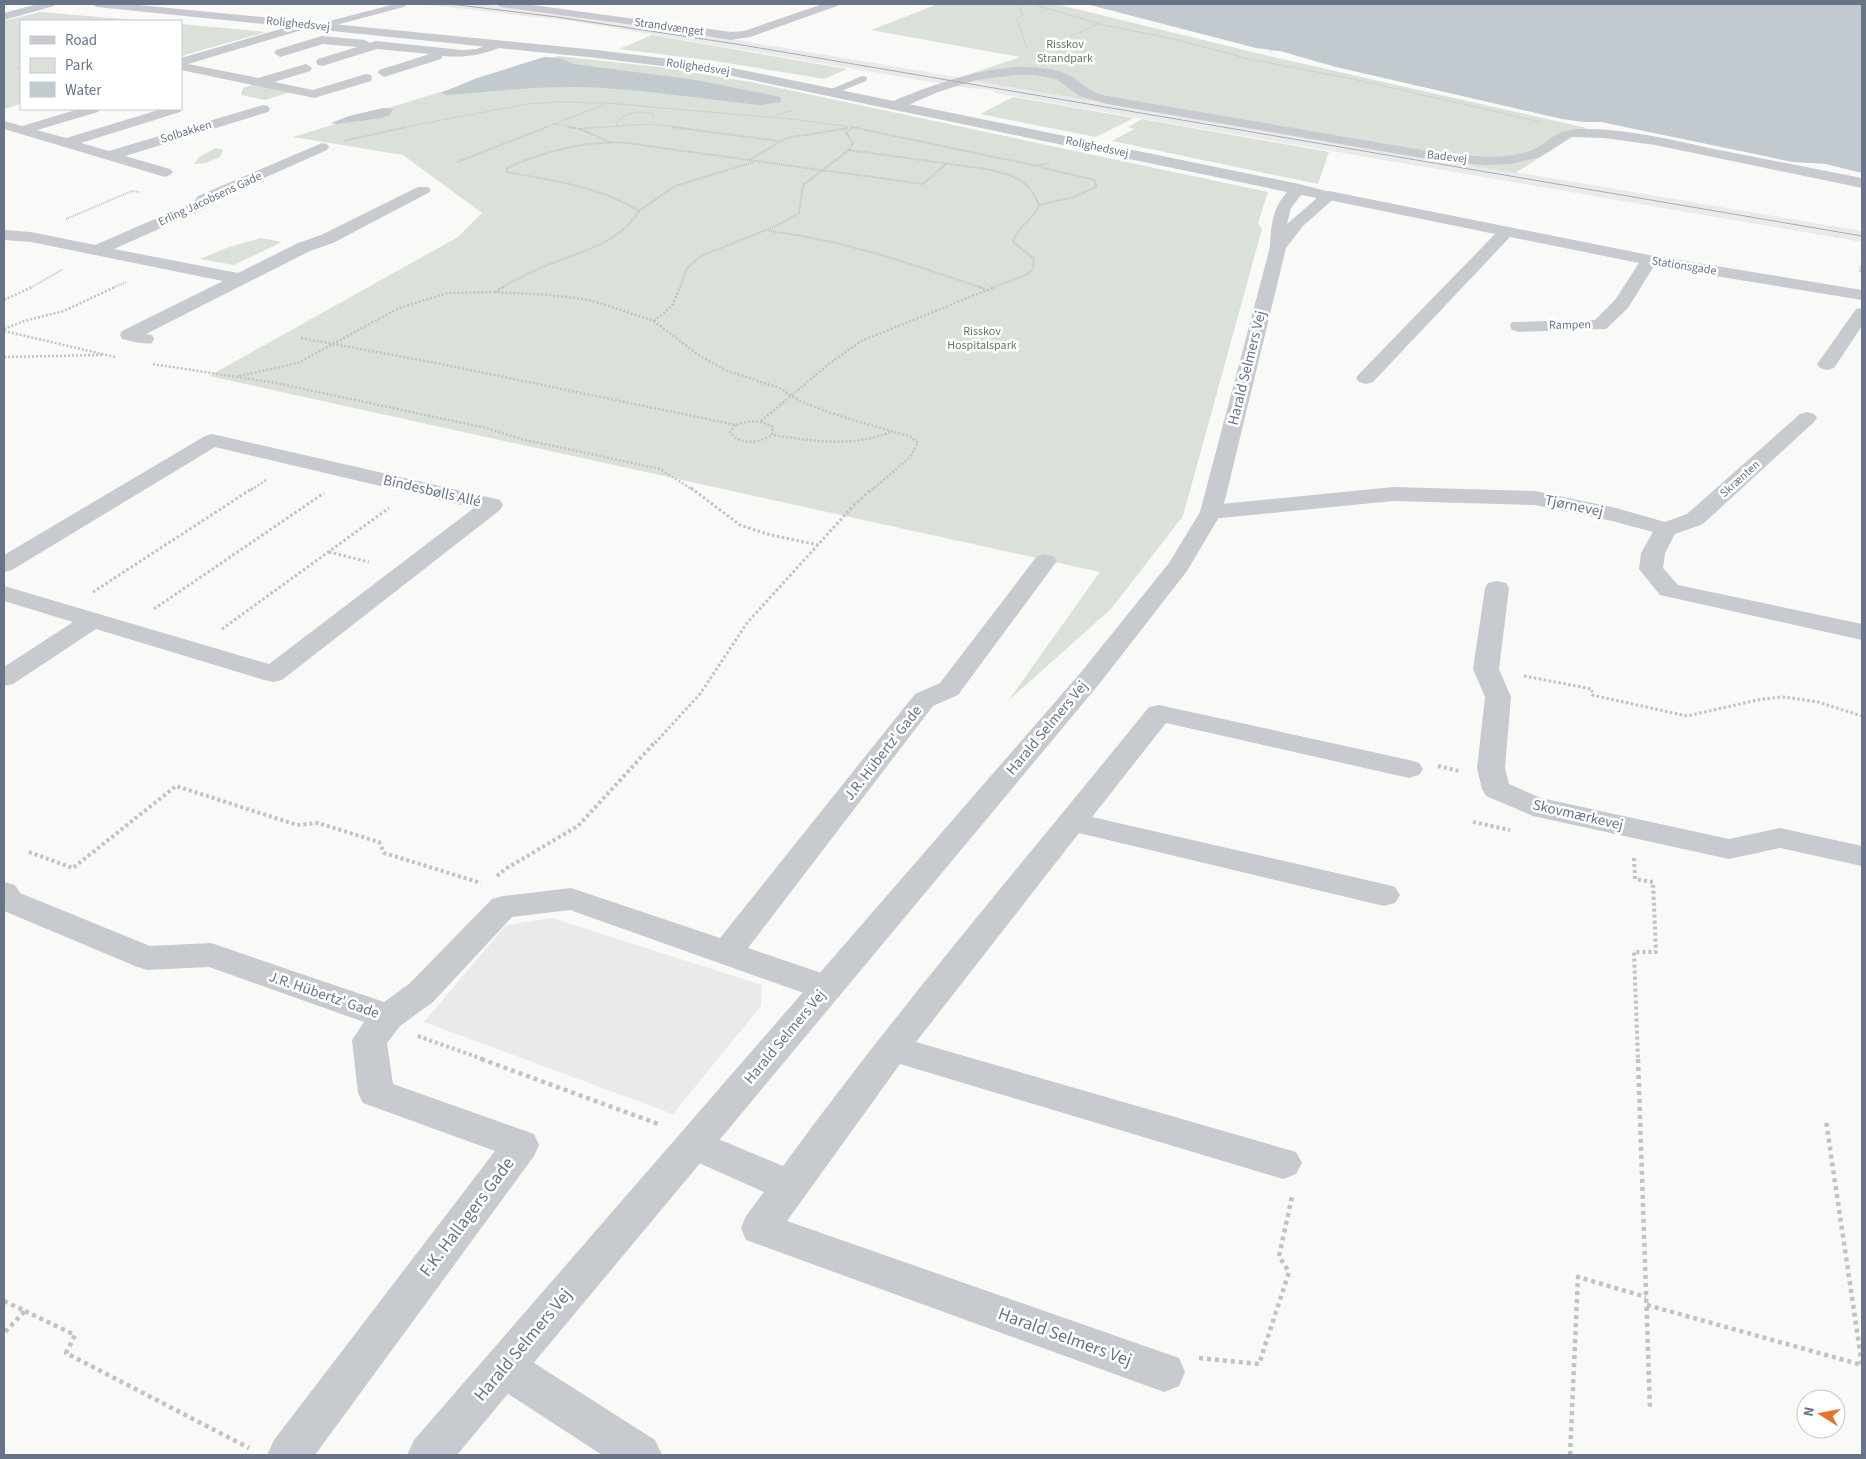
<svg xmlns="http://www.w3.org/2000/svg" width="1866" height="1459" font-family="'Source Sans 3',sans-serif">
	<style>
		.built { fill: #eaeaea }
		.green { fill: #dae1d8 }
		.water { fill: #c2cad0 }
		.lines { fill: none; stroke-linecap: round; stroke-linejoin: round }
		.path-far5 { stroke: #c1c2c5; stroke-width: 1; stroke-dasharray: 1 1; stroke-linecap: butt }
		.path-far4 { stroke: #c1c2c5; stroke-width: 2; stroke-dasharray: 1 1; stroke-linecap: butt }
		.path-far3 { stroke: #c1c2c5; stroke-width: 2.5; stroke-dasharray: 2 2; stroke-linecap: butt }
		.path-far2 { stroke: #c1c2c5; stroke-width: 3; stroke-dasharray: 2.5 2.5; stroke-linecap: butt }
		.path-far1 { stroke: #c1c2c5; stroke-width: 4; stroke-dasharray: 3 3; stroke-linecap: butt }
		.path { stroke: #c1c2c5; stroke-width: 4.5; stroke-dasharray: 4 4; stroke-linecap: butt }
		.service { fill: #c7cace; fill-rule: evenodd }
		.minor { fill: #c7cace; fill-rule: evenodd }
		.tertiary { fill: #c7cace; fill-rule: evenodd }
		.tram { stroke: #a7acb3; stroke-width: 1 }
		.labels { text-anchor: middle; dominant-baseline: central; stroke-width: 5; stroke-linejoin: round; paint-order: stroke }
		.far-street-label { font-size: 12px; fill: #687589; stroke: #fff }
		.far-park-label { font-size: 12px; fill: #647a63; stroke: #fff }
		.street-label { font-size: 15px; fill: #687589; stroke: #fff }
		.near-street-label { font-size: 18px; fill: #687589; stroke: #fff }
	</style>
	<rect width="100%" height="100%" fill="#f9faf7"/>
	<path class="built" d="M 419,4 L 481,4 L 738,40 L 1862,231 L 1862,242 L 994,93 L 996,91 L 984,89 L 967,88 L 572,21 Z
		M 552,918 L 762,985 L 761,1006 L 673,1114 L 424,1022 L 506,925 Z"/>
	<path class="green" d="M 938,4 L 1056,4 L 1269,56 L 1587,128 L 1515,173 L 958,78 L 1020,57 L 871,30 Z
		M 40,12 L 147,21 L 21,21 L 21,104 L 4,109 L 4,21 Z
		M 181,24 L 266,32 L 181,56 Z
		M 652,35 L 847,69 L 824,79 L 715,61 L 619,49 Z
		M 558,56 L 660,67 L 751,82 L 1268,192 L 1258,223 L 1262,229 L 1183,516 L 1111,609 L 1008,701 L 1100,572 L 209,376 L 458,237 L 482,213 L 403,155 L 293,137 Z
		M 255,84 L 290,92 L 265,100 L 241,95 L 243,88 Z
		M 1013,97 L 1134,118 L 1096,137 L 980,114 Z
		M 1142,119 L 1329,152 L 1318,184 L 1112,141 L 1134,129 L 1128,127 Z
		M 216,148 L 223,150 L 220,157 L 206,163 L 194,164 L 199,157 Z
		M 261,238 L 282,242 L 234,265 L 200,259 L 229,247 Z"/>
	<path class="water" d="M 1086,4 L 1862,4 L 1862,173 L 1826,164 L 1793,162 L 1601,122 L 1583,122 L 1562,119 L 1336,67 L 1280,51 L 1256,48 Z
		M 544,57 L 560,58 L 574,64 L 696,80 L 780,97 L 781,102 L 760,105 C 699,99 639,88 577,87 C 534,86 491,92 447,95 L 441,93 L 477,78 Z
		M 383,108 L 393,109 L 390,115 L 382,118 L 337,124 L 331,123 L 349,116 Z"/>
	<g class="lines">
		<path class="path-far5" d="M 1017,4 L 1023,14 L 1017,20 L 1027,49
			M 1032,4 L 1100,24 L 1174,39 L 1249,59 L 1353,79 L 1541,122
			M 69,21 L 81,20
			M 1045,47 L 1099,24
			M 1269,52 L 1286,46
			M 15,69 L 21,67
			M 775,116 L 793,110
			M 554,124 L 576,128
			M 617,125 L 616,123 C 627,112 641,109 655,115 L 650,123
			M 400,128 L 527,104 L 558,102 L 606,103 L 791,119 L 859,128
			M 544,128 L 603,105
			M 588,128 L 650,124 L 682,128"/>
		<path class="path-far4" d="M 569,127 L 580,129 L 612,143
			M 672,127 L 779,141
			M 852,127 L 1037,166 L 1049,163
			M 580,129 L 599,127
			M 344,141 L 406,127
			M 849,150 L 853,143 L 846,133 L 853,127
			M 749,160 L 787,138 L 848,128
			M 457,162 L 547,127
			M 639,211 L 675,186 L 754,162
			M 66,219 L 132,191 L 139,192
			M 769,231 C 843,240 912,264 982,288
			M 1860,272 L 1862,262
			M 30,288 L 63,269
			M 112,288 L 126,282
			M 501,288 C 517,279 533,271 550,264 C 584,250 618,244 639,211 C 598,186 553,181 507,172 L 507,168 C 542,152 587,140 626,143 L 923,184 L 947,163
			M 680,288 L 687,268 L 701,256 L 776,226 L 799,213 L 803,185 L 849,150 L 986,169 C 1012,175 1028,178 1039,205
			M 992,288 L 1026,275 L 1033,269 L 1034,259 L 1013,242 C 1017,227 1033,220 1039,205 L 1074,197 L 1096,187 L 1095,180 L 1040,167"/>
		<path class="path-far3" d="M 979,287 L 987,290
			M 495,292 L 503,287
			M 4,300 L 32,287
			M 654,321 L 672,306 L 680,287
			M 4,329 L 24,321 L 64,311 L 115,287
			M 4,331 L 115,357
			M 301,338 L 436,363 L 736,425 C 749,420 761,420 773,427 L 772,435 C 814,441 853,448 893,431
			M 4,357 L 102,355
			M 153,364 L 276,383 L 486,428 L 521,439 L 660,469 L 693,490
			M 239,376 L 298,363 L 399,308 L 448,293 L 495,292 L 550,295 L 590,300 L 654,321 L 697,354 L 725,370 L 782,389 C 802,409 881,427 911,437 L 918,443 L 910,457 L 872,490
			M 761,421 L 830,363 L 861,341 L 995,287
			M 736,425 L 730,432 C 740,446 759,443 772,435
			M 251,490 L 266,480"/>
		<path class="path-far2" d="M 691,488 L 740,525 L 767,534 L 818,545
			M 329,552 L 369,562
			M 93,592 L 253,488
			M 154,609 L 324,493
			M 222,629 L 389,508
			M 1524,676 L 1592,689 L 1592,695 L 1687,716 L 1762,699 L 1784,697 L 1818,702 L 1862,716
			M 655,743 L 700,694 L 747,623 L 854,505 L 873,488"/>
		<path class="path-far1" d="M 1438,766 L 1459,771
			M 1473,822 L 1510,830
			M 29,852 L 73,868 L 176,786 L 297,825 L 318,823 L 379,842 L 384,853 L 481,883
			M 1634,858 L 1635,879 L 1653,882 L 1656,952 L 1634,952 L 1638,1060
			M 497,876 L 507,868 L 578,826 L 656,741
			M 418,1036 L 485,1060"/>
		<path class="path" d="M 481,1059 L 661,1125
			M 1638,1059 L 1650,1408
			M 4,1301 L 25,1311 L 4,1333
			M 1647,1305 L 1862,1365 L 1826,1121
			M 25,1311 L 75,1335 L 66,1353 L 249,1448
			M 1199,1358 L 1259,1364 L 1289,1272 L 1279,1256 L 1292,1197
			M 1570,1455 L 1578,1277 L 1646,1297"/>
		<path class="service" d="M 395,4 L 406,5 L 404,7 L 321,29 L 316,26 L 318,24 Z
			M 862,76 L 866,77 L 867,79 L 866,81 L 836,93 L 828,93 L 827,91 Z"/>
		<path class="minor" d="M 38,4 L 56,4 L 54,6 L 4,20 L 4,13 Z
			M 495,4 L 525,4 L 731,32 L 744,31 L 823,4 L 839,4 L 837,6 L 750,37 L 731,40 L 670,30 L 501,7 Z
			M 308,21 L 314,25 L 312,27 L 188,64 L 258,78 L 306,64 L 312,68 L 310,71 L 274,82 L 313,90 L 366,74 L 371,75 L 372,78 L 371,81 L 314,98 L 181,70 L 181,58 Z
			M 322,36 L 365,40 L 370,43 L 376,41 L 462,50 L 477,49 L 498,40 L 504,44 L 502,47 C 481,55 466,58 443,56 L 441,59 L 384,77 L 378,73 L 379,70 L 430,54 L 377,49 L 322,66 L 318,65 L 316,62 L 318,59 L 357,47 L 323,44 L 280,57 L 274,53 L 276,50 Z
			M 1015,67 C 1032,67 1054,67 1070,76 C 1085,84 1087,92 1107,96 L 1433,152 C 1464,155 1497,161 1527,152 C 1553,143 1551,128 1586,129 C 1627,129 1669,139 1709,148 C 1760,158 1811,168 1862,178 L 1862,188 L 1655,145 L 1604,138 L 1571,137 L 1540,157 L 1510,164 L 1484,165 L 1433,160 L 1107,104 L 1080,96 L 1056,79 L 1036,75 L 1015,75 L 976,80 L 938,92 L 901,108 L 891,108 L 889,105 C 894,99 906,96 913,93 C 947,80 980,70 1015,67 Z
			M 263,105 L 268,106 L 270,109 L 268,112 L 125,156 L 170,169 L 173,172 L 170,175 L 165,177 L 4,129 L 4,121 L 22,126 L 79,109 L 100,109 L 98,112 L 37,130 L 66,138 L 162,109 L 182,109 L 180,112 L 81,143 L 109,151 Z
			M 322,143 L 327,144 L 329,147 L 327,150 L 210,202 L 206,208 L 114,249 L 238,273 L 298,243 L 321,235 L 418,187 L 428,187 L 431,190 L 428,193 L 333,243 L 310,251 L 146,334 L 152,335 L 154,339 L 152,343 C 142,345 132,341 122,339 L 120,335 L 122,331 L 223,281 L 31,242 L 4,240 L 4,230 L 31,232 L 95,245 L 194,202 L 198,196 Z
			M 1329,191 L 1649,255 L 1862,290 L 1862,300 L 1654,266 L 1628,308 L 1606,329 L 1519,332 L 1512,330 L 1510,326 L 1512,322 L 1595,320 L 1615,300 L 1639,263 L 1510,237 L 1373,382 L 1366,384 L 1359,382 L 1356,378 L 1359,374 L 1495,234 L 1324,199 L 1321,196 L 1324,193 Z
			M 1862,308 L 1862,326 L 1834,368 L 1827,370 L 1820,368 L 1817,364 L 1820,360 L 1856,309 Z
			M 1807,412 L 1814,414 L 1817,418 L 1814,422 L 1703,524 L 1675,534 L 1665,553 L 1663,568 L 1678,585 L 1862,624 L 1862,640 L 1660,595 L 1639,569 L 1641,553 L 1653,532 L 1612,521 L 1535,505 L 1393,501 L 1211,519 L 1203,517 L 1200,512 L 1203,507 L 1211,505 L 1393,487 L 1535,491 L 1616,508 L 1665,522 L 1687,514 L 1800,414 Z
			M 212,434 L 492,498 L 500,500 L 503,505 L 500,510 L 282,680 L 273,682 L 264,680 L 96,629 L 13,684 L 4,686 L 4,667 L 73,622 L 4,601 L 4,586 L 269,664 L 474,508 L 215,447 L 12,570 L 4,572 L 4,555 L 205,436 Z
			M 1045,554 L 1053,556 L 1057,561 L 958,695 L 933,706 L 748,948 L 839,979 L 844,988 L 839,997 L 827,1000 L 815,997 L 570,910 L 512,917 L 433,1002 L 400,1026 L 387,1043 L 393,1084 L 534,1134 L 539,1145 L 534,1156 L 315,1455 L 267,1455 L 274,1440 L 495,1151 L 363,1103 L 358,1093 L 352,1040 L 364,1022 L 209,967 L 147,970 L 135,966 L 4,911 L 4,882 L 15,885 L 20,893 L 150,946 L 211,943 L 384,1002 L 409,984 L 492,899 L 503,896 L 571,888 L 720,938 L 915,694 L 940,683 L 1037,556 Z
			M 1497,581 L 1506,583 L 1509,588 L 1499,669 L 1511,697 L 1505,768 L 1509,784 L 1541,798 L 1729,839 L 1780,828 L 1862,846 L 1862,866 L 1780,848 L 1729,859 L 1533,816 L 1486,796 L 1482,789 L 1477,768 L 1485,697 L 1473,669 L 1485,588 L 1488,583 Z
			M 1159,705 L 1409,760 L 1419,763 L 1423,769 L 1419,775 L 1409,778 L 1166,723 L 1092,817 L 1384,884 L 1395,887 L 1400,895 L 1395,903 L 1384,906 L 1079,833 L 916,1042 L 1296,1152 L 1302,1163 L 1296,1174 L 1283,1179 L 900,1064 L 787,1221 L 1179,1358 L 1185,1372 L 1179,1386 L 1164,1392 L 746,1240 L 741,1228 L 746,1216 L 764,1192 L 681,1155 L 676,1144 L 681,1133 L 694,1129 L 783,1166 C 898,1008 1026,859 1149,707 Z
			M 505,1348 L 520,1354 L 655,1440 L 662,1455 L 602,1455 L 490,1382 L 484,1368 L 490,1354 Z"/>
		<path class="tertiary" d="M 92,4 L 128,4 L 597,50 L 718,65 L 1299,184 L 1334,193 L 1337,196 L 1303,226 L 1286,248 L 1222,512 L 1187,571 L 1100,683 L 457,1455 L 407,1455 L 414,1440 L 1082,671 L 1169,563 L 1200,512 L 1270,247 C 1271,226 1272,209 1287,192 L 718,73 L 597,58 L 97,7 ZM 1301,195 L 1317,198 L 1287,224 L 1291,208 Z"/>
		<path class="tram" d="M 450,4 L 557,17 L 736,44 L 1862,236"/>
	</g>
	<g class="labels">
		<g class="far-street-label">
			<text transform="translate(298 24) rotate(6)">Rolighedsvej</text>
			<text transform="translate(669 27) rotate(8)">Strandvænget</text>
			<text transform="translate(698 67) rotate(8)">Rolighedsvej</text>
			<text transform="translate(186 132) rotate(-17)">Solbakken</text>
			<text transform="translate(1097 147) rotate(12)">Rolighedsvej</text>
			<text transform="translate(1447 157) rotate(7)">Badevej</text>
			<text transform="translate(210 199) rotate(-25)">Erling Jacobsens Gade</text>
			<text transform="translate(1684 266) rotate(9)">Stationsgade</text>
			<text transform="translate(1570 325) rotate(-1)">Rampen</text>
			<text transform="translate(1740 479) rotate(-42)">Skrænten</text>
		</g>
		<g class="far-park-label">
			<text x="1065" y="44">Risskov<tspan x="1065" dy="14">Strandpark</tspan></text>
			<text x="982" y="331">Risskov<tspan x="982" dy="14">Hospitalspark</tspan></text>
		</g>
		<g class="street-label">
			<text transform="translate(1247 368) rotate(-76)">Harald Selmers Vej</text>
			<text transform="translate(432 491) rotate(13)">Bindesbølls Allé</text>
			<text transform="translate(1574 506) rotate(12)">Tjørnevej</text>
			<text transform="translate(1047 728) rotate(-50)">Harald Selmers Vej</text>
			<text transform="translate(883 753) rotate(-52)">J.R. Hübertz' Gade</text>
			<text transform="translate(1578 815) rotate(13)">Skovmærkevej</text>
			<text transform="translate(324 995) rotate(19)">J.R. Hübertz' Gade</text>
			<text transform="translate(785 1037) rotate(-50)">Harald Selmers Vej</text>
		</g>
		<g class="near-street-label">
			<text transform="translate(467 1217) rotate(-53)">F.K. Hallagers Gade</text>
			<text transform="translate(1065 1337) rotate(20)">Harald Selmers Vej</text>
			<text transform="translate(523 1345) rotate(-50)">Harald Selmers Vej</text>
		</g>
	</g>
	<rect width="1866" height="1459" fill="none" stroke="#687589" stroke-width="10"/>
	<rect x="20" y="20" width="162" height="90" fill="#ffffff" stroke="#c3c8d0"/>
	<rect x="30" y="36" width="25" height="8" fill="#c7cace" stroke="#c3c8d0"/>
	<text x="65" y="45" font-size="15" fill="#687589">Road</text>
	<rect x="30" y="58" width="25" height="15" fill="#dae1d8" stroke="#c3c8d0"/>
	<text x="65" y="70" font-size="15" fill="#687589">Park</text>
	<rect x="30" y="82" width="25" height="15" fill="#c2cad0" stroke="#c3c8d0"/>
	<text x="65" y="95" font-size="15" fill="#687589">Water</text>
	<g transform="translate(1821 1414) rotate(281)"><circle r="24" fill="#ffffff" stroke="#c3c8d0"/>
	<path d="M0-4L9 19L0 12L-9 19Z" fill="#e5752c"/>
	<text y="-8" font-size="14" font-weight="bold" text-anchor="middle" fill="#687589">N</text>
	</g>
</svg>
